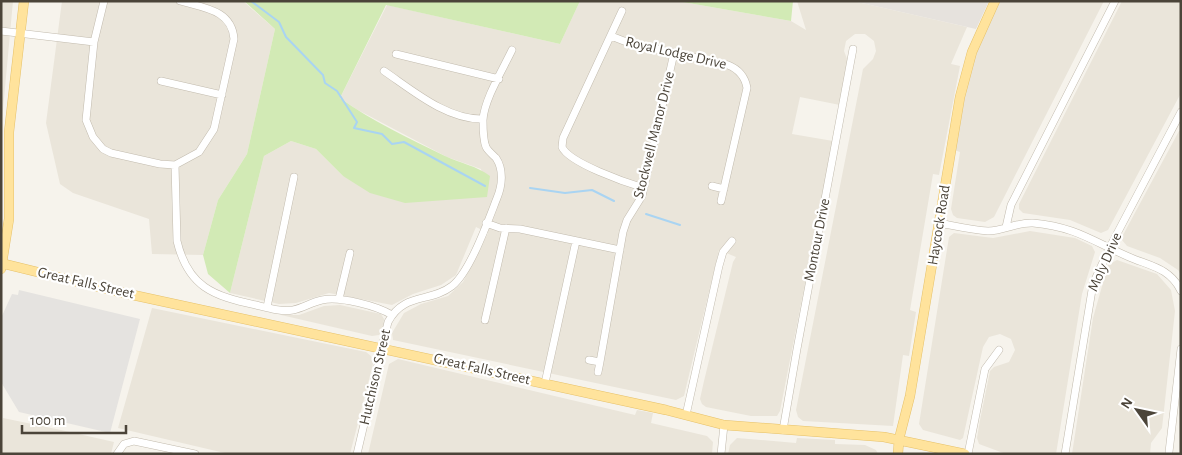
<svg xmlns="http://www.w3.org/2000/svg" width="1182" height="455" font-family="'Alegreya Sans',sans-serif">
	<style>
		.residential { fill: #eae5da }
		.industrial { fill: #e6e2dd }
		.green { fill: #d2eab5 }
		.parking { fill: #e5e3e0 }
		.lines { fill: none; stroke-linecap: round; stroke-linejoin: round }
		.stream { stroke: #a9d4f2; stroke-width: 2 }
		.minor-casing { stroke: #c2bbae; stroke-width: 8 }
		.major-casing { stroke: #e6c16a; stroke-width: 10 }
		.minor { stroke: #fff; stroke-width: 7 }
		.major { stroke: #ffe39c; stroke-width: 9 }
		.labels { text-anchor: middle; dominant-baseline: central; stroke-width: 4.5; stroke-linejoin: round; paint-order: stroke }
		.street-label { font-size: 15px; fill: #4b4439; stroke: #fff }
	</style>
	<rect width="100%" height="100%" fill="#f6f3ec"/>
	<path class="residential" d="M 1,1 L 13,1 L 1,131 Z
		M 62,1 L 243,1 L 275,29 L 247,154 L 218,200 L 203,255 L 152,254 L 149,219 L 73,193 L 60,184 L 46,123 Z
		M 580,1 L 677,1 L 791,21 L 806,30 L 797,1 L 853,1 L 967,27 L 951,64 L 960,66 L 939,175 L 933,174 L 910,310 L 916,312 L 909,356 L 903,355 L 893,426 L 803,421 L 798,417 L 796,410 L 863,69 L 873,59 L 876,51 L 874,41 L 865,34 L 855,34 L 846,41 L 844,51 L 849,64 L 840,105 L 800,97 L 792,134 L 833,141 L 780,411 L 777,416 L 751,416 L 706,407 L 702,404 L 700,399 L 704,381 L 733,262 L 736,257 L 719,250 L 684,396 L 676,400 L 393,340 L 392,333 L 404,313 L 421,304 L 448,296 L 463,282 L 488,233 L 476,227 L 456,275 L 441,285 L 413,294 L 392,305 L 329,293 L 296,303 L 279,304 L 230,293 L 264,156 L 291,141 L 316,149 L 343,176 L 447,198 L 487,196 L 481,169 L 447,157 L 356,109 L 340,98 L 387,5 L 560,44 Z
		M 1000,1 L 1104,1 L 994,217 L 985,222 L 957,218 L 953,215 L 951,209 L 960,152 L 954,150 L 967,74 Z
		M 1122,1 L 1181,1 L 1181,93 L 1108,230 L 1101,233 L 1070,220 L 1023,213 L 1019,209 L 1019,204 Z
		M 1179,131 L 1181,131 L 1181,275 L 1178,270 L 1160,258 L 1127,246 L 1122,240 L 1123,235 Z
		M 1030,231 L 1075,238 L 1092,246 L 1095,252 L 1082,294 L 1056,454 L 1006,454 L 979,444 L 977,438 L 980,420 L 990,371 L 994,367 L 1009,362 L 1015,350 L 1011,339 L 1000,334 L 989,337 L 983,347 L 963,438 L 960,440 L 923,430 L 919,424 L 949,237 L 954,233 L 993,238 Z
		M 1117,260 L 1157,274 L 1171,290 L 1175,311 L 1162,428 L 1151,443 L 1150,454 L 1072,454 L 1093,318 L 1108,265 Z
		M 340,305 L 381,314 L 384,319 L 383,330 L 379,335 L 372,336 L 281,315 L 299,315 L 324,306 Z
		M 152,308 L 366,352 L 371,356 L 373,364 L 350,454 L 229,454 L 118,428 Z
		M 398,359 L 635,415 L 637,410 L 653,413 L 651,423 L 707,436 L 713,442 L 712,454 L 368,454 L 389,364 Z
		M 3,418 L 61,430 L 114,442 L 111,454 L 1,454 Z
		M 737,438 L 796,443 L 797,438 L 835,440 L 835,444 L 865,445 L 876,450 L 878,454 L 728,454 L 730,445 Z"/>
	<path class="industrial" d="M 853,1 L 989,1 L 976,29 Z"/>
	<path class="green" d="M 244,1 L 580,1 L 560,44 L 386,5 L 340,98 C 372,121 410,139 445,156 C 460,163 477,166 490,176 L 487,197 L 405,203 L 370,193 L 343,176 L 316,149 L 291,141 L 264,156 L 230,293 L 208,274 L 203,255 L 218,200 L 247,154 L 275,29 Z
		M 677,1 L 793,1 L 791,21 Z"/>
	<path class="parking" d="M 19,290 L 140,319 L 110,433 L 19,412 L 1,382 L 1,318 L 12,294 L 18,295 Z"/>
	<g class="lines">
		<path class="stream" d="M 251,1 L 279,22 L 286,37 L 323,75 L 325,83 L 337,91 L 357,122 L 354,128 L 382,134 L 392,144 L 404,142 L 485,186
			M 530,188 L 565,193 L 592,190 L 614,201
			M 646,214 L 680,225"/>
		<defs>
			<path id="minor" d="M 104,1 L 94,42 L 86,120 L 93,137 L 103,149 L 111,153 L 160,164 L 175,165 L 199,152 L 214,129 L 234,39 C 232,10 204,8 180,1
				M 622,11 L 563,138 L 562,147 C 569,163 627,183 644,188
				M 1,31 L 94,42
				M 611,36 L 629,43 L 728,65 C 738,69 745,76 747,88 L 721,201
				M 396,54 L 499,79
				M 384,71 C 412,90 447,120 483,119
				M 161,81 L 222,95
				M 175,165 L 177,241 C 188,287 213,296 256,305 C 268,308 281,312 293,310 C 303,308 312,302 322,300 C 340,296 377,306 392,315
				M 712,186 L 724,189
				M 486,223 L 500,228 L 520,229 L 620,250
				M 939,223 C 955,226 972,230 988,231 C 1004,231 1017,222 1033,223 C 1076,227 1092,241 1129,257 C 1150,266 1170,268 1181,291
				M 1006,227 L 1011,205 L 1115,1
				M 339,299 L 350,253
				M 267,307 L 294,177
				M 485,320 L 506,228
				M 589,360 L 600,362 L 598,372
				M 600,362 L 623,232 L 627,220 L 642,196 L 674,53
				M 545,383 L 576,241
				M 686,415 L 719,266 L 723,252 L 732,241
				M 783,430 L 797,349 L 853,49
				M 1169,452 L 1181,349
				M 117,454 L 124,444 L 134,441 L 195,454
				M 357,454 L 388,322 C 404,292 430,303 452,286 C 470,272 488,221 497,198 C 502,186 504,170 496,158 C 493,155 488,151 486,147 C 483,140 483,128 483,120 C 484,100 503,69 512,50
				M 721,454 L 724,425
				M 968,454 L 985,369 L 999,350
				M 1065,454 L 1093,284 L 1110,247 L 1181,112"/>
			<path id="major" d="M 1,263 L 119,292 L 666,410 L 724,425 L 884,437 L 965,454
				M 1,269 L 9,219 L 9,132 L 24,1
				M 898,454 L 899,439 L 910,396 L 960,97 L 972,52 L 995,1"/>
		</defs>
		<use href="#minor" class="minor-casing"/>
		<use href="#major" class="major-casing"/>
		<use href="#minor" class="minor"/>
		<use href="#major" class="major"/>
	</g>
	<g class="labels">
		<g class="street-label">
			<text transform="translate(676 53) rotate(13)">Royal Lodge Drive</text>
			<text transform="translate(654 135) rotate(-76)">Stockwell Manor Drive</text>
			<text transform="translate(939 225) rotate(-81)">Haycock Road</text>
			<text transform="translate(817 240) rotate(-79)">Montour Drive</text>
			<text transform="translate(1105 262) rotate(-66)">Moly Drive</text>
			<text transform="translate(86 283) rotate(13)">Great Falls Street</text>
			<text transform="translate(482 369) rotate(13)">Great Falls Street</text>
			<text transform="translate(375 377) rotate(-77)">Hutchison Street</text>
		</g>
	</g>
	<rect width="1182" height="455" fill="none" stroke="#4b4439" stroke-width="5"/>
	<g transform="translate(1137 410) rotate(303)" stroke="#ffffff" stroke-width="4" paint-order="stroke">
	<path d="M0-4L9 19L0 12L-9 19Z" fill="#4b4439"/>
	<text y="-8" font-size="14" font-weight="bold" text-anchor="middle" fill="#4b4439">N</text>
	</g>
	<path d="M22 425v8h104v-8" fill="none" stroke="#4b4439" stroke-width="2.5"/>
	<text x="30" y="425" font-size="15" fill="#4b4439" stroke="#ffffff" stroke-width="4" paint-order="stroke">100 m</text>
</svg>
